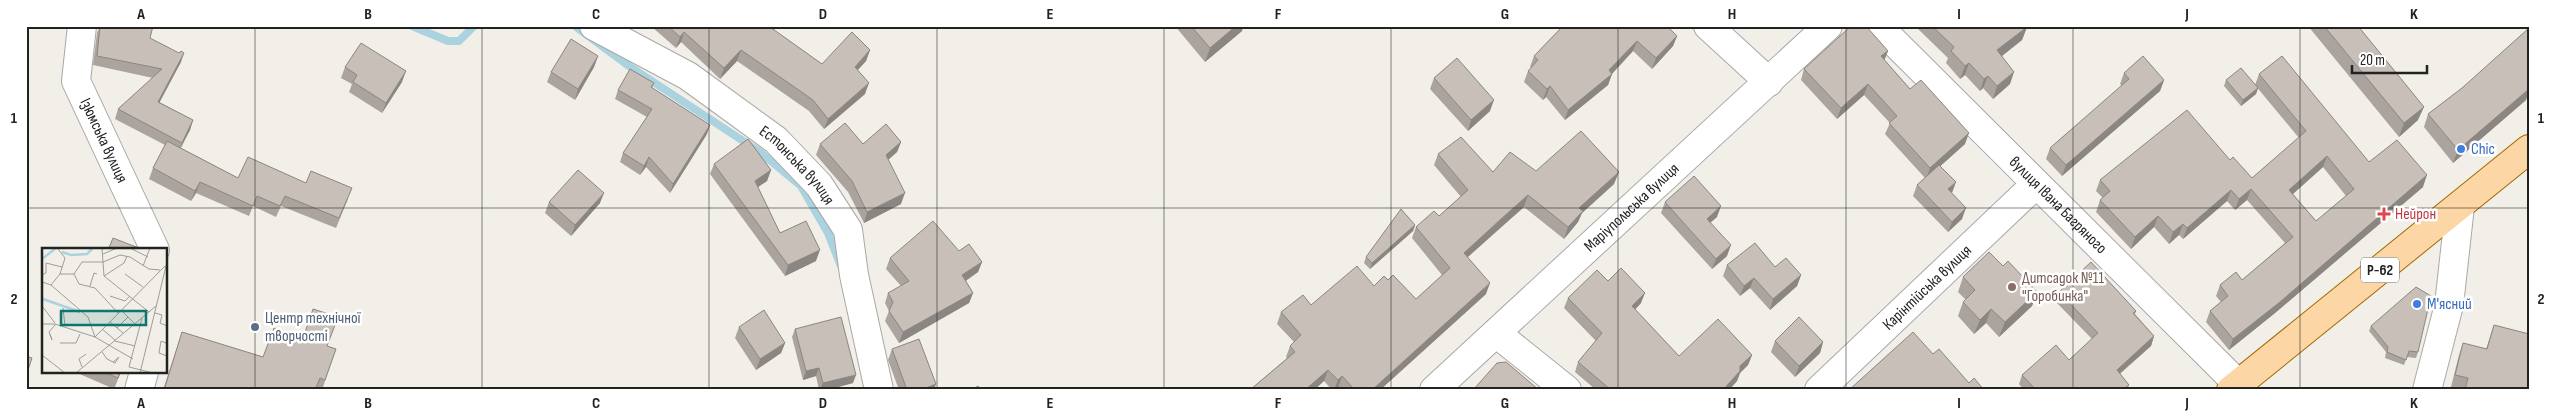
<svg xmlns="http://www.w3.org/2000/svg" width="2555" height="416" font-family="'Sofia Sans Condensed',sans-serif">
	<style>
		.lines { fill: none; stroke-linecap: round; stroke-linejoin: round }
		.stream { stroke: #aad3df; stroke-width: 8 }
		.minor-casing { stroke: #a9a9a9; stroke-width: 30 }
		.major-casing { stroke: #a06b00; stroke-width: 30 }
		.minor { stroke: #fff; stroke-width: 28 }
		.major { stroke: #fcd6a4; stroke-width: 28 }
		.wall { fill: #aba49e; fill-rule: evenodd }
		.shaded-wall { fill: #8b8681 }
		.building { fill: #c7bfb8; stroke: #8b8681; fill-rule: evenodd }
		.grid { fill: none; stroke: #222; stroke-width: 1; stroke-opacity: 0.55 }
		.shop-dot { fill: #3f7fe0; stroke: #fff; stroke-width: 2 }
		.health-dot { fill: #e0444e; stroke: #fff; stroke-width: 2 }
		.education-dot { fill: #8d6e63; stroke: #fff; stroke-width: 2 }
		.service-dot { fill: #5c6f8a; stroke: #fff; stroke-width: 2 }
		.labels { text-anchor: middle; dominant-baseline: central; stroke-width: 5; stroke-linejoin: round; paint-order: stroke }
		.shield { fill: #fff; stroke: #646464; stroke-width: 1 }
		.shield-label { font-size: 15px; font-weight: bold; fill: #222 }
		.street-label { font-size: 16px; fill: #222; stroke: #fff }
		.shop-label { font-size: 16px; fill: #366cbe; stroke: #fff; text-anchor: start }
		.health-label { font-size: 16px; fill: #be3a42; stroke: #fff; text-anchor: start }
		.education-label { font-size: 16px; fill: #785e54; stroke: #fff; text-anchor: start }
		.service-label { font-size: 16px; fill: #4e5e75; stroke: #fff; text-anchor: start }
		.inset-river { fill: none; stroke: #aad3df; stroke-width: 2.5 }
		.inset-road { fill: none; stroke: #9f9d99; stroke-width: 1 }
		.view { fill: #0f766e; fill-opacity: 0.15; stroke: #0f766e; stroke-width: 2.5 }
		.inset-edge { fill: none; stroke: #222; stroke-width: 2.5 }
		.neatline { fill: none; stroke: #222; stroke-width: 2 }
		.grid-label { font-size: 16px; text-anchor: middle; font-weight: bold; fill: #222 }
	</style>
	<rect width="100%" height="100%" fill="#f2efe9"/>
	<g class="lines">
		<path class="stream" d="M 412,26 L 448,41 L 459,41 L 474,26
			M 575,26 L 629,66 L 760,152 L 801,186 L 828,233 L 841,266"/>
		<defs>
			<g id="minor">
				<path id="s1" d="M 82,26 L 76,81 L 155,250"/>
				<path id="s2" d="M 594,26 L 688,76 L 776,140 L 819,185 L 848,230 L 854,275 L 879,390"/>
				<path d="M 1708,26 L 1769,82"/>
				<path id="s3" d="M 1878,26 L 2238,384"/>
				<path d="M 1496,333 L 1567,390"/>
				<path d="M 139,390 L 144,372"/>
				<path id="s4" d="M 1434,390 L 1828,26"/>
				<path id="s5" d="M 1819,390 L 2035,185"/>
				<path d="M 2427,390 L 2449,305 L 2460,206"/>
			</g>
			<path id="major" d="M 2231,390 L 2529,149"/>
		</defs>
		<use href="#minor" class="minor-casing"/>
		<use href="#major" class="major-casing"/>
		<use href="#minor" class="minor"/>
		<use href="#major" class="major"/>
	</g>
	<path class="wall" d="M 100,26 L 112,26 L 119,28 L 119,26 L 153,26 L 150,38 L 181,62 L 159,102 L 193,120 L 190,130 L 181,148 L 238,178 L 306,183 L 348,199 L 336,228 L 281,206 L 276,217 L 253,206 L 249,216 L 196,193 L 191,201 L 149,179 L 153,168 L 165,145 L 115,119 L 118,109 L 153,78 L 93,65 L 97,33 Z
		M 653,26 L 777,26 L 774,30 L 822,64 L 870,50 L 866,61 L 858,70 L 865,94 L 824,129 L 809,111 L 737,61 L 720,79 L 681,42 L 676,48 L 652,27 Z
		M 1175,26 L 1243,26 L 1242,31 L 1205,62 Z
		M 1563,26 L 1677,36 L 1673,46 L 1652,69 L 1633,51 L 1612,74 L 1608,85 L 1565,120 L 1546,97 L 1543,100 L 1524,82 L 1528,71 L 1531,68 L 1530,67 L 1534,56 Z
		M 1915,26 L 2026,26 L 2027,27 L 2022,40 L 2002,56 L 2010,84 L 1993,99 L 1983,88 L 1980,91 L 1965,75 L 1960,79 L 1946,63 L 1948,58 Z
		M 2308,26 L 2358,26 L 2418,120 L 2399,137 Z
		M 1888,51 L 1884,60 L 1910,89 L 1965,144 L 1940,166 L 1962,219 L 1948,232 L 1913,196 L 1917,185 L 1925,178 L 1885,134 L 1890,123 L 1864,95 L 1837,119 L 1801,80 L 1804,69 Z
		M 598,56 L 594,67 L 575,100 L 547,82 L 551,72 Z
		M 345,67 L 402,82 L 382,113 L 349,92 L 352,84 L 341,78 Z
		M 2124,73 L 2164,80 L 2160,91 L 2062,176 L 2046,159 L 2050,148 L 2122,86 L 2120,84 Z
		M 2259,74 L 2369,162 L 2423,187 L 2275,313 L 2229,350 L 2206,322 L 2210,311 L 2221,302 L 2216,296 L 2220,285 L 2242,280 L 2285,243 L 2247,200 L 2235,210 L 2227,201 L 2183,239 L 2179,235 L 2169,244 L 2154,227 L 2131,249 L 2096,212 L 2100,200 L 2103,198 L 2096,191 L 2100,180 L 2230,160 L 2252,178 L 2299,138 L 2255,85 ZM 2323,167 L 2346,196 L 2316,221 L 2293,194 Z
		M 1434,78 L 1490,111 L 1468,131 L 1430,89 Z
		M 2226,80 L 2258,88 L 2256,94 L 2241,106 L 2224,86 Z
		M 654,83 L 652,88 L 707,134 L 670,193 L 646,167 L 640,175 L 620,162 L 623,153 L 647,117 L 615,99 L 618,90 Z
		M 2462,88 L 2526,100 L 2453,163 L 2424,127 L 2428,114 Z
		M 901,142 L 897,152 L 888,160 L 901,204 L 864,223 L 848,192 L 816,155 L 820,144 L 863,144 Z
		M 1438,154 L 1493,172 L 1536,171 L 1614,184 L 1582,213 L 1578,222 L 1564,239 L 1524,207 L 1496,231 L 1467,257 L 1486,294 L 1380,390 L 1340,390 L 1338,388 L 1336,390 L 1332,390 L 1324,381 L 1314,390 L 1250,390 L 1287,358 L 1286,357 L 1290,346 L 1294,342 L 1277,324 L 1281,312 L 1311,305 L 1374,286 L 1388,280 L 1416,299 L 1442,275 L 1412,238 L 1416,227 L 1439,216 L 1461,197 L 1434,165 Z
		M 714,164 L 771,170 L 767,181 L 757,187 L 780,233 L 816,261 L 785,276 L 710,174 Z
		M 549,202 L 600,203 L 571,236 L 545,213 Z
		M 1665,202 L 1717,217 L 1710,223 L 1727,256 L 1712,269 L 1661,213 Z
		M 1415,225 L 1413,231 L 1370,269 L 1364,263 L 1366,257 Z
		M 959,251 L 982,262 L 978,272 L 966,281 L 973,293 L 969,303 L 899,343 L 885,321 L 889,311 L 885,303 L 888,293 L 901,286 L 886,269 L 890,258 Z
		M 1727,265 L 1775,267 L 1801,275 L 1797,286 L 1770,310 L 1750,288 L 1740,296 L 1723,276 Z
		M 2003,266 L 2037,292 L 2032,306 L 1999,337 L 1986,323 L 1974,334 L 1958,316 L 1963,302 L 1966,300 L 1958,292 L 1963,277 Z
		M 1608,281 L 1641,303 L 1635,310 L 1679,356 L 1752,355 L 1748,365 L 1740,373 L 1737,381 L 1729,390 L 1596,390 L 1575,372 L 1578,362 L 1596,341 L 1564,308 L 1568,298 Z
		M 2059,292 L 2136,311 L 2135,314 L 2154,336 L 2151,346 L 2120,374 L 2129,385 L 2127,390 L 2024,390 L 2019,384 L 2022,375 L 2069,360 L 2092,339 L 2056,302 Z
		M 2494,325 L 2529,390 L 2463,390 L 2451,387 L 2459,355 L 2463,343 L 2486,349 Z
		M 2371,326 L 2418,352 L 2416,358 L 2407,357 L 2404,365 L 2385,358 L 2386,352 L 2369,331 Z
		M 739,327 L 785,343 L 781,353 L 756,370 L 735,338 Z
		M 795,329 L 853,383 L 827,390 L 819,390 L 816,376 L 803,380 L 792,337 Z
		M 182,332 L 263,357 L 327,346 L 336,349 L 322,390 L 163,390 Z
		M 1775,341 L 1823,342 L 1820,353 L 1795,377 L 1771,352 Z
		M 892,349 L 934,390 L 899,390 L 888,360 Z
		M 75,372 L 121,372 L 114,389 Z"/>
	<path class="shaded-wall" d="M 771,26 L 777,26 L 766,38 Z
		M 1236,26 L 1243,26 L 1242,31 L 1205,62 L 1210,48 Z
		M 2027,27 L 2022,40 L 1993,63 L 1997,50 Z
		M 684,32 L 681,42 L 676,48 L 680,37 Z
		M 1677,36 L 1673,46 L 1652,69 L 1656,58 Z
		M 1637,41 L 1633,51 L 1608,78 L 1612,74 L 1608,85 L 1565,120 L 1568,110 L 1609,70 Z
		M 741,50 L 737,61 L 720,79 L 724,68 Z
		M 870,50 L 866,61 L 851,77 L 855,67 Z
		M 1888,51 L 1884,61 L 1881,56 Z
		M 184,53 L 181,62 L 155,111 L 158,102 Z
		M 598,56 L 594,67 L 575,100 L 578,89 Z
		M 1969,63 L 1965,75 L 1960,79 L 1965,66 Z
		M 406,71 L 402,82 L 382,113 L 386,103 Z
		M 2014,72 L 2010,84 L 1993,99 L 1997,86 Z
		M 1988,76 L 1983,88 L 1980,91 L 1984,79 Z
		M 2164,80 L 2160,91 L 2062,176 L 2066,165 Z
		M 869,83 L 865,94 L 824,129 L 828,119 Z
		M 2529,83 L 2529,93 L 2526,100 L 2453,163 L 2458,150 Z
		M 1868,84 L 1864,95 L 1837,119 L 1841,108 Z
		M 1550,86 L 1546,97 L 1543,100 L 1547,89 Z
		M 2258,88 L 2256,94 L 2241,106 L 2243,100 Z
		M 1494,100 L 1490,111 L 1468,131 L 1471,120 Z
		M 2424,107 L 2418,120 L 2399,137 L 2404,123 Z
		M 193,120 L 190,130 L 178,152 L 182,143 Z
		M 710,125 L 707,134 L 670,193 L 673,184 Z
		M 1969,133 L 1965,144 L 1926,179 L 1930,168 Z
		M 901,142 L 897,152 L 882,165 L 886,155 Z
		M 2327,156 L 2323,167 L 2285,201 L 2289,190 Z
		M 649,157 L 646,167 L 640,175 L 644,166 Z
		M 771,170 L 767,181 L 751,192 L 755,181 Z
		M 1619,172 L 1614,184 L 1582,213 L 1578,222 L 1564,239 L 1568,227 L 1579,208 Z
		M 2427,175 L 2423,187 L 2275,313 L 2229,350 L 2233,339 Z
		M 200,182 L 196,193 L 191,201 L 195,191 Z
		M 1956,182 L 1952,193 L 1948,189 Z
		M 2251,189 L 2247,200 L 2235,210 L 2239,199 Z
		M 2231,190 L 2227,201 L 2183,239 L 2187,228 Z
		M 604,193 L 600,203 L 571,236 L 575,225 Z
		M 905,193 L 901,204 L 864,223 L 867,212 Z
		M 1528,195 L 1524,207 L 1459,265 L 1464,253 Z
		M 1721,206 L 1717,217 L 1703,229 L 1707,219 Z
		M 1966,208 L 1962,219 L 1948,232 L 1952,222 Z
		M 2158,216 L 2154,227 L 2131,249 L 2135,237 Z
		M 2183,224 L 2179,235 L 2169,244 L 2173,232 Z
		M 1415,225 L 1413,231 L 1370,269 L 1372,263 Z
		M 1731,245 L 1727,256 L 1712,269 L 1716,259 Z
		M 820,250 L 816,261 L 785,276 L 788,265 Z
		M 982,262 L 978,272 L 959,285 L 962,275 Z
		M 1801,275 L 1797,286 L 1770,310 L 1773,299 Z
		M 1754,278 L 1750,288 L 1740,296 L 1744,286 Z
		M 1490,283 L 1486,294 L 1380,390 L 1372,390 Z
		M 2037,292 L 2032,306 L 1999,337 L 2005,322 Z
		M 973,293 L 969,303 L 899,343 L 903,332 Z
		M 1645,293 L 1641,303 L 1628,316 L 1632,306 Z
		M 1991,309 L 1986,323 L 1974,334 L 1980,320 Z
		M 2154,336 L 2151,346 L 2113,379 L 2117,370 Z
		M 1823,342 L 1820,353 L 1795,377 L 1799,366 Z
		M 785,343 L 781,353 L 756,370 L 760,359 Z
		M 1752,355 L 1748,365 L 1740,373 L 1737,381 L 1729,390 L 1723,390 L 1740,366 Z
		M 819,368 L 816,376 L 803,380 L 806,371 Z
		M 1328,370 L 1324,381 L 1314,390 L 1305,390 Z
		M 856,375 L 853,383 L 827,390 L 820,390 L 823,383 Z
		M 1342,376 L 1338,388 L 1336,390 L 1334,390 L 1338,380 Z
		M 936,384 L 934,390 L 921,390 Z"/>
	<path class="building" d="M 100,26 L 112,26 L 119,28 L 120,26 L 153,26 L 150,38 L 179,53 L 181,51 L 184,53 L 158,102 L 193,120 L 182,143 L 118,109 L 162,69 L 97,56 Z
		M 668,26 L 771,26 L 770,27 L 822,64 L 852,32 L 870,50 L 855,67 L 869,83 L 828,119 L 813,100 L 741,50 L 724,68 L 684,32 L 680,37 Z
		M 1191,26 L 1236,26 L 1210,48 Z
		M 1563,26 L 1667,26 L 1677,36 L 1656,58 L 1637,41 L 1609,70 L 1612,74 L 1568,110 L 1550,86 L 1547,89 L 1528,71 L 1538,60 L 1534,56 Z
		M 1851,26 L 1866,26 L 1888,51 L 1881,56 L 1910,89 L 1921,80 L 1969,133 L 1930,168 L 1889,123 L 1897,116 L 1868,84 L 1841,108 L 1804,69 Z
		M 1932,26 L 2026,26 L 2027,27 L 1997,50 L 2014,72 L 1997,86 L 1988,76 L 1984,79 L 1969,63 L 1965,66 L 1951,51 L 1954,47 Z
		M 2324,26 L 2358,26 L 2424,107 L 2404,123 Z
		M 2529,28 L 2529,83 L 2528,84 L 2529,89 L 2458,150 L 2428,114 L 2462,88 Z
		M 571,39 L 598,56 L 578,89 L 551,72 Z
		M 361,43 L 406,71 L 386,103 L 353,82 L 357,75 L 345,67 Z
		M 2143,56 L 2164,80 L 2066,165 L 2050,148 L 2129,79 L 2124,73 Z
		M 2282,56 L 2369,162 L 2397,140 L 2427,175 L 2280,302 L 2233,339 L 2210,311 L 2228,296 L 2220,285 L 2236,272 L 2242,280 L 2293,237 L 2251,189 L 2239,199 L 2231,190 L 2187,228 L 2183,224 L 2173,232 L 2158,216 L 2135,237 L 2100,200 L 2110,191 L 2100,180 L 2187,110 L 2230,160 L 2233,157 L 2252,178 L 2306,131 L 2259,74 ZM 2327,156 L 2354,189 L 2316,221 L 2289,190 Z
		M 1457,58 L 1494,100 L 1471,120 L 1434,78 Z
		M 2241,68 L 2258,88 L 2243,100 L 2226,80 Z
		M 630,69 L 654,83 L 651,87 L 710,125 L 673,184 L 649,157 L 644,166 L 623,153 L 652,109 L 618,90 Z
		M 845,123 L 863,144 L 886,124 L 901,142 L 886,155 L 905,193 L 867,212 L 852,181 L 820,144 Z
		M 1581,131 L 1619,172 L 1579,208 L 1583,211 L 1568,227 L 1528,195 L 1501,219 L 1464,253 L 1490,283 L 1372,390 L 1355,390 L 1342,376 L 1338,380 L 1328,370 L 1305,390 L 1251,389 L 1295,352 L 1290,346 L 1301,335 L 1281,312 L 1303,295 L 1311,305 L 1357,266 L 1374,286 L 1384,276 L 1388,280 L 1393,275 L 1416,299 L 1450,268 L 1416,227 L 1434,211 L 1439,216 L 1468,190 L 1438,154 L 1461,137 L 1493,172 L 1510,152 L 1536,171 Z
		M 748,139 L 771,170 L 755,181 L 780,233 L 806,221 L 820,250 L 788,265 L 714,164 Z
		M 167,141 L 238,178 L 248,157 L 306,183 L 311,171 L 352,188 L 339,218 L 285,196 L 280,206 L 257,196 L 253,206 L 200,182 L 195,191 L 153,168 Z
		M 1939,165 L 1956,182 L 1948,189 L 1966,208 L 1952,222 L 1917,185 Z
		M 578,170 L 604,193 L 575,225 L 549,202 Z
		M 1694,176 L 1721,206 L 1707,219 L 1731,245 L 1716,259 L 1665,202 Z
		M 1401,209 L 1415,225 L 1372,263 L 1366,257 Z
		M 933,221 L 959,251 L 969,244 L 982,262 L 962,275 L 973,293 L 903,332 L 889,311 L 893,302 L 888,293 L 909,281 L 890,258 Z
		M 113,238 L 144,250 L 108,250 Z
		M 1755,243 L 1775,267 L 1786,258 L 1801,275 L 1773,299 L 1754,278 L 1744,286 L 1727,265 Z
		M 1989,252 L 2003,266 L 2008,261 L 2037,292 L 2005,322 L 1991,309 L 1980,320 L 1963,302 L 1975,290 L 1963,277 Z
		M 2091,262 L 2136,311 L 2133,313 L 2154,336 L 2117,370 L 2129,385 L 2125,388 L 2126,390 L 2036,390 L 2022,375 L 2056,345 L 2069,360 L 2098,333 L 2059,292 Z
		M 1621,268 L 1645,293 L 1632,306 L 1679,356 L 1718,319 L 1752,355 L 1740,366 L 1740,371 L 1723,390 L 1611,390 L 1578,362 L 1602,333 L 1568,298 L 1597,270 L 1608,281 Z
		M 2416,287 L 2431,296 L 2418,352 L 2409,351 L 2406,360 L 2387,352 L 2388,347 L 2371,326 Z
		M 313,309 L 338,317 L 327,346 L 336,349 L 325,380 L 320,378 L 315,390 L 164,390 L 182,332 L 263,357 L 274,328 L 303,338 Z
		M 764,310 L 785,343 L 760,359 L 739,327 Z
		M 841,317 L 856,375 L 823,383 L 819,368 L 806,371 L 795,329 Z
		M 1799,317 L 1823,342 L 1799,366 L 1775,341 Z
		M 2494,325 L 2529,334 L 2529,390 L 2465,390 L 2468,378 L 2455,375 L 2463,343 L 2487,349 Z
		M 1913,332 L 1933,354 L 1939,349 L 1969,383 L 1974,378 L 1984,390 L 1849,390 Z
		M 919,339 L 936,384 L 921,390 L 907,390 L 892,349 Z
		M 26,356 L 32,358 L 26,376 Z
		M 1506,362 L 1539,390 L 1473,390 L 1497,363 Z
		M 104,372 L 120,372 L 118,378 Z
		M 978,386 L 981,390 L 972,390 Z"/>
	<path class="grid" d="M 255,26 L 255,390M 482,26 L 482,390M 709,26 L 709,390M 937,26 L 937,390M 1164,26 L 1164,390M 1391,26 L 1391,390M 1618,26 L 1618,390M 1846,26 L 1846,390M 2073,26 L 2073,390M 2300,26 L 2300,390M 26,208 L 2529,208"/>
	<g class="shop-dot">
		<circle cx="2461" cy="149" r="5"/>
		<circle cx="2417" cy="304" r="5"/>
	</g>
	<path class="health-dot" d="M2381.5 206.5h5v5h5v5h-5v5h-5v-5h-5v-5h5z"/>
	<circle class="education-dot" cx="2012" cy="287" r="5"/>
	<circle class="service-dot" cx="255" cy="327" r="5"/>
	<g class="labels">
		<rect class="shield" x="2361" y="257.5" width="38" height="25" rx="4"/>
		<g class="shield-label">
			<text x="2380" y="270">Р-62</text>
		</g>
		<g class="street-label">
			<text stroke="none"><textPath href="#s1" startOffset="121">Ізюмська вулиця</textPath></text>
			<text stroke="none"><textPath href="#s2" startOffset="248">Естонська вулиця</textPath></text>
			<text stroke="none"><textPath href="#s3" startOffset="254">вулиця Івана Багряного</textPath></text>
			<text stroke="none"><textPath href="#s4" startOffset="269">Маріупольська вулиця</textPath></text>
			<text stroke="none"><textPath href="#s5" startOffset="149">Карінтійська вулиця</textPath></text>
		</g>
		<g class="shop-label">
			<text x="2471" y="149">Chic</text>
			<text x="2427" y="304">М'ясний</text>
		</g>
		<g class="health-label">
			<text x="2395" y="214">Нейрон</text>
		</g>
		<g class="education-label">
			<text x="2022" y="278">Дитсадок №11<tspan x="2022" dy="18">"Горобинка"</tspan></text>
		</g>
		<g class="service-label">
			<text x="265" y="318">Центр технічної<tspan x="265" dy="18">творчості</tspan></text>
		</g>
	</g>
	<g transform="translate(42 248)">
		<rect width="125" height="125" fill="#f2efe9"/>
		<path class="inset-river" d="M 20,4 L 29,7 L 45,6 L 51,0M 0,11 L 14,0M 1,51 L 38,64"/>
		<path class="inset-road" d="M 60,0 L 62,28 L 107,64M 88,0 L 106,9M 16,1 L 23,10 L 18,26M 61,6 L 75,0M 101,18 L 108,0M 32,26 L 37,36 L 53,40 L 77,66M 83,26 L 101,39M 0,27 L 4,25 L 4,15 L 20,19M 62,28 L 82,15 L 85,8M 0,34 L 9,37 L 46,69 L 53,89 L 123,18M 9,37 L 18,26 L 32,26 L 40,14 L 61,14 L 78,7 L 88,9 L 107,21 L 118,22M 48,38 L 52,25 L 55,26M 68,48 L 83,53 L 88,48M 0,58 L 13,75M 21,60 L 23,78M 80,63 L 93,76M 113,65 L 120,67 L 118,75 L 125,78M 100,70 L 87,119 L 111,125M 68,74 L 81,85M 0,76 L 13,76 L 53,89 L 91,111M 75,80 L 86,69M 60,81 L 73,92M 8,86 L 10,92 L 7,84 L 14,76M 73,93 L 93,98M 18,95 L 34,95 L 38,86M 124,95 L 119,93 L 117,105 L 125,108M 60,104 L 65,111 L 73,115 L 77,109 L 71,114M 0,107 L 23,125M 40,119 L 37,111 L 44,106M 34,125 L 114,58M 98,125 L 125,14"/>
		<path class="view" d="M 19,63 L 104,63 L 104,77 L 19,77 Z"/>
		<rect width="125" height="125" class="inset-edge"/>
	</g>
	<rect width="2555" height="416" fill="none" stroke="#ffffff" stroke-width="55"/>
	<path d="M2352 65v8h75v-8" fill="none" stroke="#222222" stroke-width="2.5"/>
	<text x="2360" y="65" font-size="15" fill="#222222" stroke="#ffffff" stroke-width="4" paint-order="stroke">20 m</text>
	<rect x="28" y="28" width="2500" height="360" class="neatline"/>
	<g class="grid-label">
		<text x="141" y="19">A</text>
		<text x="368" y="19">B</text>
		<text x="596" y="19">C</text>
		<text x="823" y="19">D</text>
		<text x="1050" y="19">E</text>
		<text x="1278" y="19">F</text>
		<text x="1505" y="19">G</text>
		<text x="1732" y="19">H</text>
		<text x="1959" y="19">I</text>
		<text x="2187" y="19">J</text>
		<text x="2414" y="19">K</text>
		<text x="14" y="123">1</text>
		<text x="2541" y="123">1</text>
		<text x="14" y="304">2</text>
		<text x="2541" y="304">2</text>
		<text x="141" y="408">A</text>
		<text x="368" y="408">B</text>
		<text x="596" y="408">C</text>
		<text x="823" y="408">D</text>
		<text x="1050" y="408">E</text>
		<text x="1278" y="408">F</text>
		<text x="1505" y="408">G</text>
		<text x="1732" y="408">H</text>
		<text x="1959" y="408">I</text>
		<text x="2187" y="408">J</text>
		<text x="2414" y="408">K</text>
	</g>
</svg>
